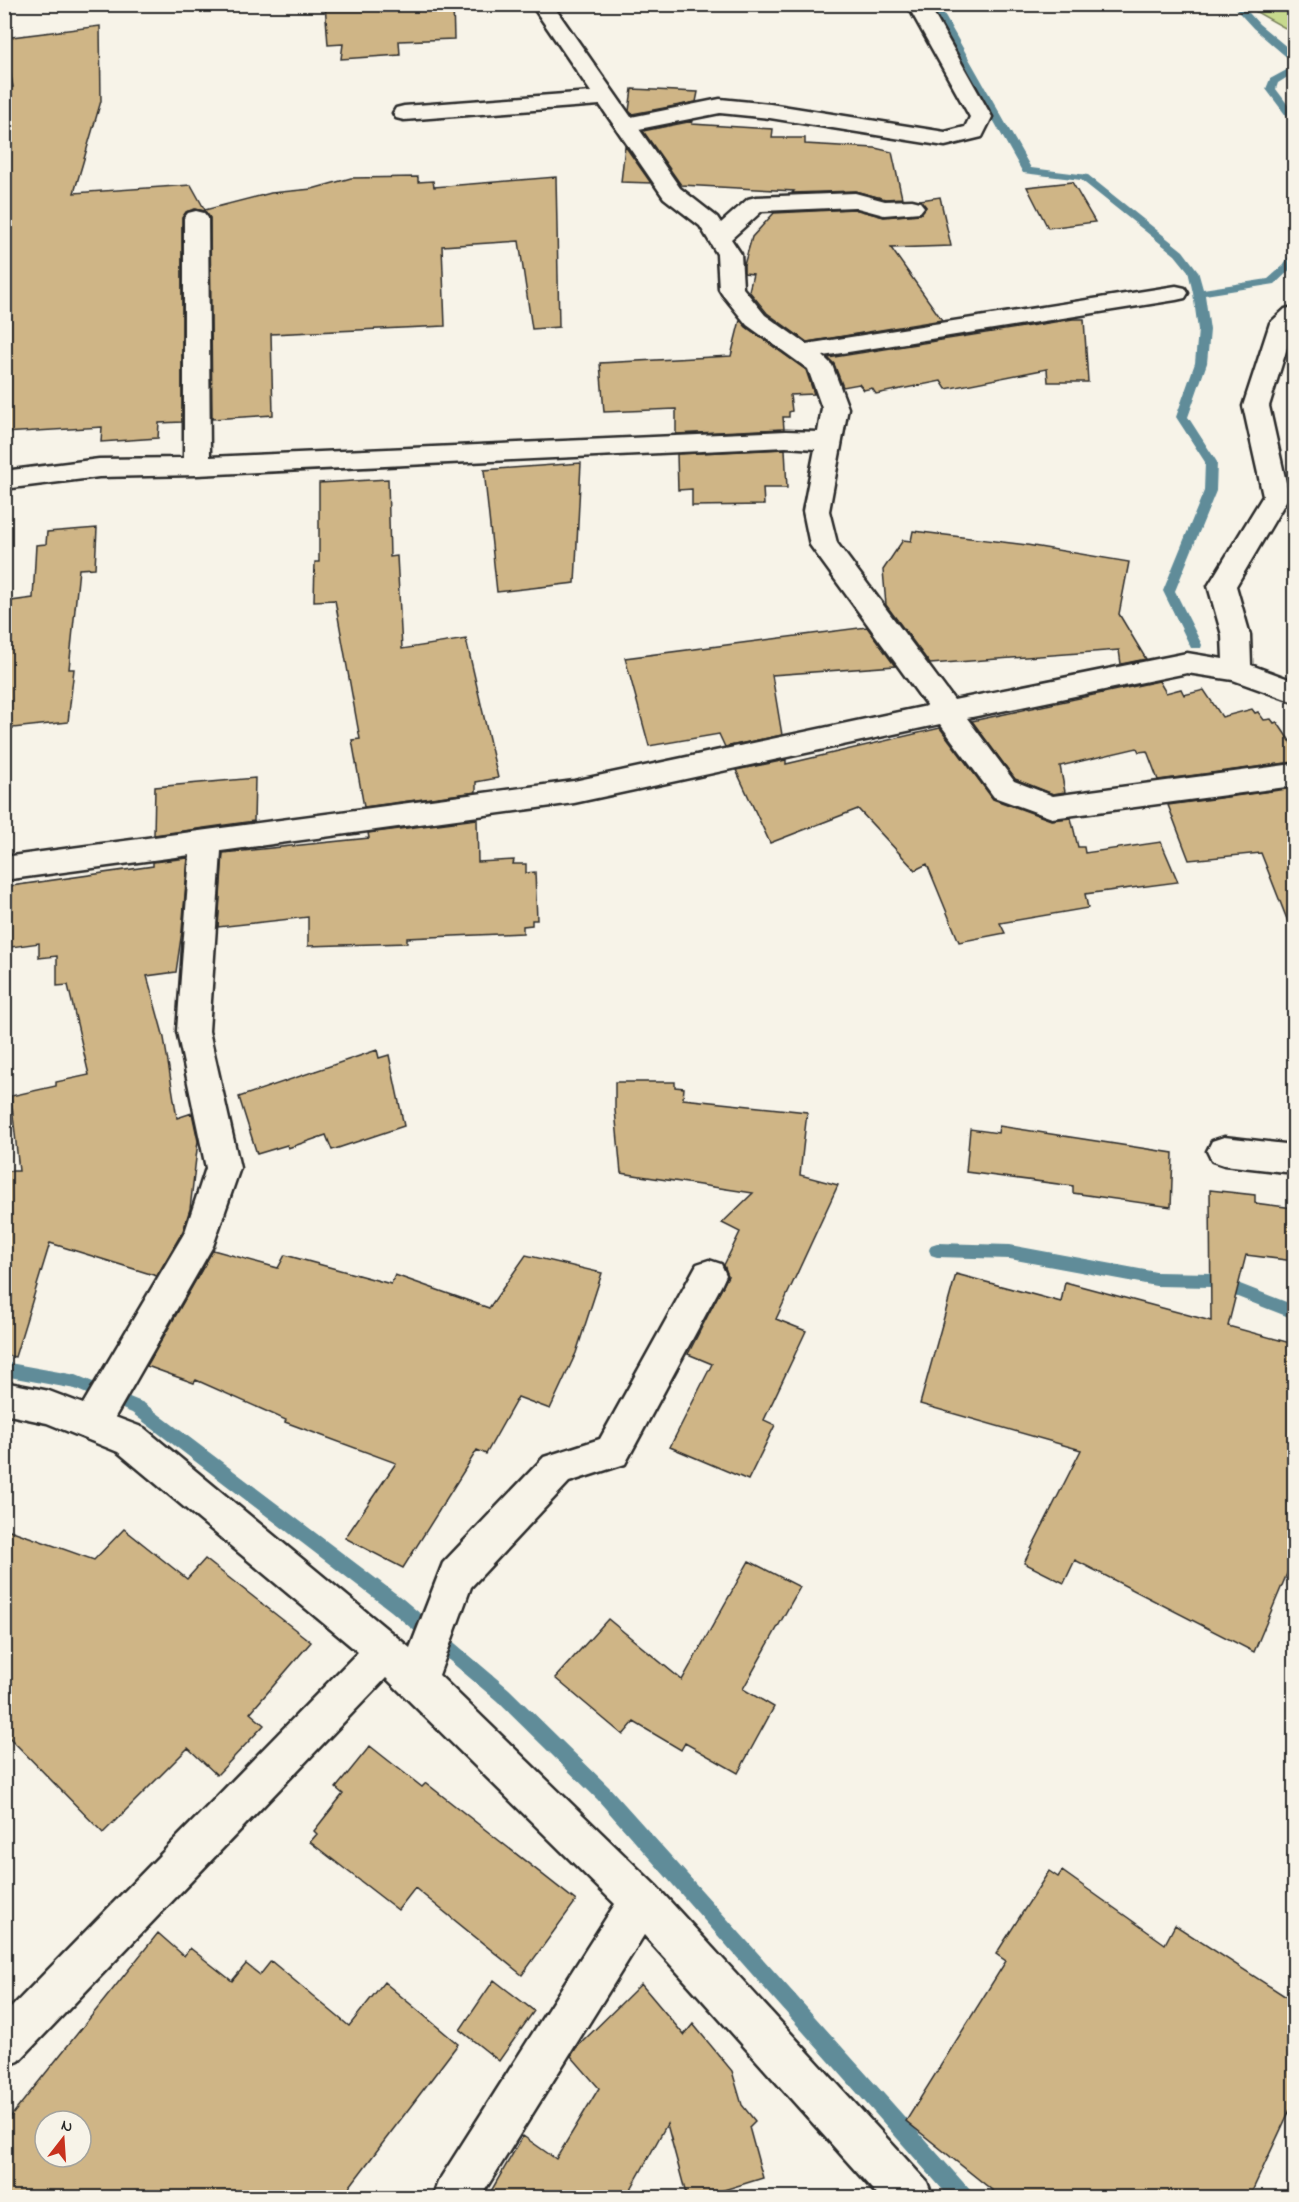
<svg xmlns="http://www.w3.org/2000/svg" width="1299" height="2202" font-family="'Indie Flower',sans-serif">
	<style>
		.green { fill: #c7d98e; stroke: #79825c; stroke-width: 1.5 }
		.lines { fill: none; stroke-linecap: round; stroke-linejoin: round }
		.stream { fill: #608c99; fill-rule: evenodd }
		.building { fill: #cfb586; stroke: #2b2b2b; stroke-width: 1.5; fill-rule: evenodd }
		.minor-casing { stroke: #2b2b2b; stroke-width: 5 }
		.minor { fill: #f7f3e8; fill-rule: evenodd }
	</style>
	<rect width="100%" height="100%" fill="#f7f3e8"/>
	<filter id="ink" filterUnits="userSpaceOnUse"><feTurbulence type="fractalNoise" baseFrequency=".0167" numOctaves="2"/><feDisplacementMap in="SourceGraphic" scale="12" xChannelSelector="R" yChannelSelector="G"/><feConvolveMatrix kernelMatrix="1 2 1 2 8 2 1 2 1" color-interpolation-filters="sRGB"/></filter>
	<g filter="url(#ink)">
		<path class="green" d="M 1244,5 L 1294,5 L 1294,33 Z"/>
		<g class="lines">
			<path class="stream" d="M 928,4 L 938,4 L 1031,168 L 1088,175 L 1183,251 L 1198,271 L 1203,289 L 1268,279 L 1284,265 L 1290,252 L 1294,251 L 1294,266 L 1275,284 L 1205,295 L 1210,330 L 1207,363 L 1188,417 L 1217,462 L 1216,491 L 1175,591 L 1202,645 L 1201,648 L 1191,648 L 1163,591 L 1204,491 L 1205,462 L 1176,417 L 1195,363 L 1198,330 L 1193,293 L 1188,271 L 1175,255 L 1081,180 L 1023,173 Z
				M 1231,4 L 1241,4 L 1259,24 L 1294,53 L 1294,61 L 1290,60 L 1253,28 Z
				M 1294,66 L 1294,73 L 1278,83 L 1276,89 L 1294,113 L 1294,122 L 1290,121 L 1266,89 L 1270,79 Z
				M 937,1243 L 1010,1245 L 1156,1272 L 1212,1273 L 1294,1305 L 1294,1319 L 1212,1287 L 1156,1286 L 1010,1259 L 937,1257 L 931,1255 L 929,1250 L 931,1245 Z
				M 4,1362 L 76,1375 L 144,1403 L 403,1599 L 509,1689 L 609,1787 L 971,2191 L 974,2198 L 950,2198 L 597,1799 L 497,1701 L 391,1611 L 132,1413 L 75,1389 L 4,1376 Z"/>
		</g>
		<path class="building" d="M 325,4 L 453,4 L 454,39 L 399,41 L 400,55 L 341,59 L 343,44 L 328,45 Z
			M 100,26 L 101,101 L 74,193 L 191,185 L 205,210 L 271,193 L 312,189 L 351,178 L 418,177 L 418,182 L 433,181 L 434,187 L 556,177 L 559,327 L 532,329 L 519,241 L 442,246 L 445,326 L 271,334 L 273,415 L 212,419 L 210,218 L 205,211 L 195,209 L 186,212 L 182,218 L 182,422 L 159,423 L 158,438 L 101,442 L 102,427 L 4,433 L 4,88 L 13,87 L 4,38 Z
			M 632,89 L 698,92 L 696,102 L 632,114 L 629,111 Z
			M 693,121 L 692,124 L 773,129 L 772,138 L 805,138 L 805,144 L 875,148 L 892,152 L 902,198 L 885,199 L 855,191 L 792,193 L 794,191 L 681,185 L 643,131 Z
			M 625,146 L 651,183 L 621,182 Z
			M 1072,182 L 1095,222 L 1048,228 L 1027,187 Z
			M 940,197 L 951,246 L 891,248 L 942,320 L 807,342 L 767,313 L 749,291 L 753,274 L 744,273 L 744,265 L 752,237 L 774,213 L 854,209 L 884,217 L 920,214 L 926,207 L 920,200 Z
			M 1073,319 L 1084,319 L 1088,382 L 1048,382 L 1047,369 L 946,389 L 941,381 L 876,394 L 872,388 L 864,390 L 859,384 L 843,387 L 834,364 L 828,358 Z
			M 740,320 L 746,327 L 806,370 L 814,394 L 790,395 L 792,411 L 789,412 L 789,417 L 783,417 L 784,429 L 676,434 L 676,409 L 604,412 L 600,363 L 731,356 Z
			M 785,449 L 787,488 L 763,488 L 764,505 L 692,506 L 692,489 L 678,490 L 677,454 Z
			M 581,463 L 575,583 L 497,592 L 484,470 Z
			M 388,479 L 390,557 L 397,556 L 402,649 L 466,639 L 498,778 L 476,782 L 476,792 L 364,807 L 352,740 L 360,739 L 335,600 L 314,601 L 315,562 L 319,562 L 319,483 Z
			M 97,528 L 95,568 L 79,569 L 69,669 L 74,669 L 68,722 L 4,729 L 4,602 L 33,598 L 36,545 L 46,544 L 47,532 Z
			M 913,531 L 1027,545 L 1129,562 L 1119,614 L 1146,659 L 1121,664 L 1119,650 L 930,664 L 886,605 L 883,570 L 903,540 L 911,541 Z
			M 867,627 L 895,666 L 772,675 L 782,735 L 725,747 L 719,734 L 649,746 L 625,658 Z
			M 1159,681 L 1166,693 L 1181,689 L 1184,695 L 1204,690 L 1222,717 L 1252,709 L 1255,713 L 1258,712 L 1264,720 L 1271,719 L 1274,723 L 1277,722 L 1294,747 L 1294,762 L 1158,780 L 1147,751 L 1139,752 L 1137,748 L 1060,766 L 1065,792 L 1053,794 L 1015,779 L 972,721 Z
			M 940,728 L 993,799 L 1051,820 L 1071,818 L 1078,847 L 1084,847 L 1085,853 L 1161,842 L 1178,882 L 1085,894 L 1088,908 L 1000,923 L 1005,933 L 959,942 L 927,864 L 915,870 L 858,809 L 770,843 L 736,770 L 786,760 L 786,764 Z
			M 255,778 L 254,821 L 154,835 L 155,787 Z
			M 1294,788 L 1294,932 L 1292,932 L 1261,853 L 1189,860 L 1168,805 Z
			M 477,819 L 478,862 L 514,860 L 513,864 L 526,864 L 526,873 L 535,872 L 537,920 L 532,920 L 532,925 L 523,926 L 523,933 L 407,938 L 407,943 L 308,946 L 308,917 L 218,927 L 223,853 L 369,838 L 368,833 Z
			M 188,858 L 182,931 L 176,972 L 147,976 L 164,1038 L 177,1118 L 192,1113 L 198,1141 L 190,1209 L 183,1231 L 157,1276 L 50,1243 L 15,1357 L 4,1355 L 4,1171 L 19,1171 L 11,1096 L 56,1086 L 56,1082 L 89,1075 L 68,985 L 57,986 L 57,956 L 39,958 L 39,943 L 4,948 L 4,887 L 153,866 L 153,862 Z
			M 377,1050 L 379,1058 L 389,1055 L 404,1126 L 332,1150 L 326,1135 L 288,1148 L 287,1145 L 257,1154 L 239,1097 Z
			M 615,1082 L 675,1082 L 675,1087 L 684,1088 L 683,1099 L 807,1112 L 800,1175 L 838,1185 L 776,1319 L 806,1331 L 764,1420 L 775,1425 L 748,1480 L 670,1447 L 712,1364 L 688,1354 L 728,1276 L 724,1265 L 740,1232 L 722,1223 L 753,1193 L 621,1173 L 615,1110 Z
			M 999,1126 L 1173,1153 L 1171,1207 L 1073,1193 L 1073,1186 L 966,1172 L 970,1129 L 998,1133 Z
			M 1210,1190 L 1255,1195 L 1255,1203 L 1293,1208 L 1294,1261 L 1246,1255 L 1228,1326 L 1294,1344 L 1294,1557 L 1254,1652 L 1075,1560 L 1064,1583 L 1024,1563 L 1081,1450 L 920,1404 L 956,1274 L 1061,1302 L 1065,1282 L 1211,1321 Z
			M 213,1250 L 278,1268 L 285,1255 L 391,1284 L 395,1275 L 489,1308 L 526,1255 L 602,1273 L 576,1353 L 550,1409 L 518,1397 L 486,1454 L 477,1450 L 403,1568 L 345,1538 L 396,1463 L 285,1422 L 286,1420 L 196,1380 L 194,1383 L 147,1366 Z
			M 4,1528 L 94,1560 L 124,1529 L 187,1579 L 205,1559 L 311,1642 L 250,1713 L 264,1725 L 217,1775 L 188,1748 L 103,1833 L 4,1732 Z
			M 749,1561 L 800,1587 L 743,1689 L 774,1707 L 738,1773 L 685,1743 L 681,1750 L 634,1722 L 623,1735 L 555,1678 L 608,1619 L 682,1680 Z
			M 370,1746 L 422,1787 L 426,1783 L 576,1901 L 522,1975 L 415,1888 L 398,1910 L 310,1842 L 317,1834 L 314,1831 L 343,1794 L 336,1788 Z
			M 1049,1871 L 1058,1877 L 1062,1871 L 1165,1944 L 1175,1925 L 1294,2002 L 1294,2101 L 1249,2198 L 1002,2198 L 906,2121 L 1006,1961 L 996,1954 Z
			M 158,1933 L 184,1956 L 190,1948 L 232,1981 L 246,1964 L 260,1975 L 271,1961 L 349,2026 L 384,1982 L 458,2044 L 341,2198 L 4,2198 L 4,2125 ZM 45,2121 L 81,2121 L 81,2157 L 45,2157 Z
			M 494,1980 L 534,2011 L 499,2061 L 460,2030 Z
			M 641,1984 L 684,2035 L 693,2024 L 732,2071 L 742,2105 L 755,2121 L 749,2127 L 763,2178 L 698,2198 L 687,2198 L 667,2124 L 626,2198 L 487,2198 L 523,2136 L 556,2159 L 599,2088 L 571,2056 L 576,2048 Z"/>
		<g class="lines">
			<defs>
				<path id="minor" d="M 531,4 L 552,4 L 631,117 L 720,99 L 770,104 L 945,132 L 965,127 L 970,117 L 907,4 L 928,4 L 992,117 L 982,137 L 945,146 L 770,118 L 720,113 L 639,129 L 680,188 L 717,217 L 721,223 L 748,199 L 756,197 L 855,193 L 885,201 L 912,200 L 920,202 L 924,207 L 920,212 L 884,215 L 854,207 L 762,211 L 731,239 L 741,254 L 743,288 L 765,315 L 806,344 L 1176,286 L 1185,288 L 1188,293 L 1185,298 L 1176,300 L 823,356 L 832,365 L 848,408 L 829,511 L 837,543 L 954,700 L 1187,653 L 1223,659 L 1222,635 L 1208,586 L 1263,496 L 1243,406 L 1270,323 L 1285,309 L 1294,307 L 1294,325 L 1269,406 L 1289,496 L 1236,586 L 1250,635 L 1251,665 L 1294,681 L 1294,702 L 1233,680 L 1187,673 L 967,718 L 1014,781 L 1053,796 L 1294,764 L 1294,786 L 1052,818 L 994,797 L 940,724 L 574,803 L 221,851 L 209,1031 L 240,1168 L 213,1246 L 115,1417 L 144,1428 L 410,1648 L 443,1563 L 544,1457 L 600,1439 L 697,1264 L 709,1260 L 721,1264 L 726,1275 L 721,1286 L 625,1464 L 569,1482 L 471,1587 L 439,1675 L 656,1886 L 927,2182 L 933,2198 L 880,2198 L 644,1935 L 480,2198 L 432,2198 L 438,2182 L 615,1904 L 386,1678 L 19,2061 L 4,2067 L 4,2015 L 358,1652 L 118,1452 L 47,1423 L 4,1414 L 4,1382 L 49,1391 L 83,1404 L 185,1232 L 206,1168 L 177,1031 L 190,855 L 4,880 L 4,857 L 574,781 L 927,706 L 810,545 L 803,511 L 815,449 L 786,447 L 197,475 L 99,477 L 4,489 L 4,471 L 99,459 L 184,458 L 184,218 L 188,213 L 196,211 L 204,213 L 208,218 L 210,457 L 786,431 L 818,432 L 822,408 L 808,369 L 747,325 L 722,294 L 719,289 L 717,254 L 700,226 L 664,198 L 600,105 L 404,120 L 396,118 L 393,113 L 396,108 L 404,106 L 591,92 Z
					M 1224,1137 L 1294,1145 L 1294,1173 L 1224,1165 L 1212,1161 L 1207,1151 L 1212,1141 Z"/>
			</defs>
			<use href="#minor" class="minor-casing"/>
			<use href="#minor" class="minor"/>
		</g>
	</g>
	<rect width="1299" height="2202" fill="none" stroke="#f7f3e8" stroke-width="24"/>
	<rect x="12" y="12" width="1275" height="2178" fill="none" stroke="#2b2b2b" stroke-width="2" filter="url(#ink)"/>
	<g transform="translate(63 2139) rotate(17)"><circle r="28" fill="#f7f3e8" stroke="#a5a39c" stroke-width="1.5"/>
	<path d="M0-4.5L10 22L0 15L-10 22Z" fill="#c8321e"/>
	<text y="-9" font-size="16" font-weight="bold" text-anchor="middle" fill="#2b2b2b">N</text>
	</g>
</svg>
